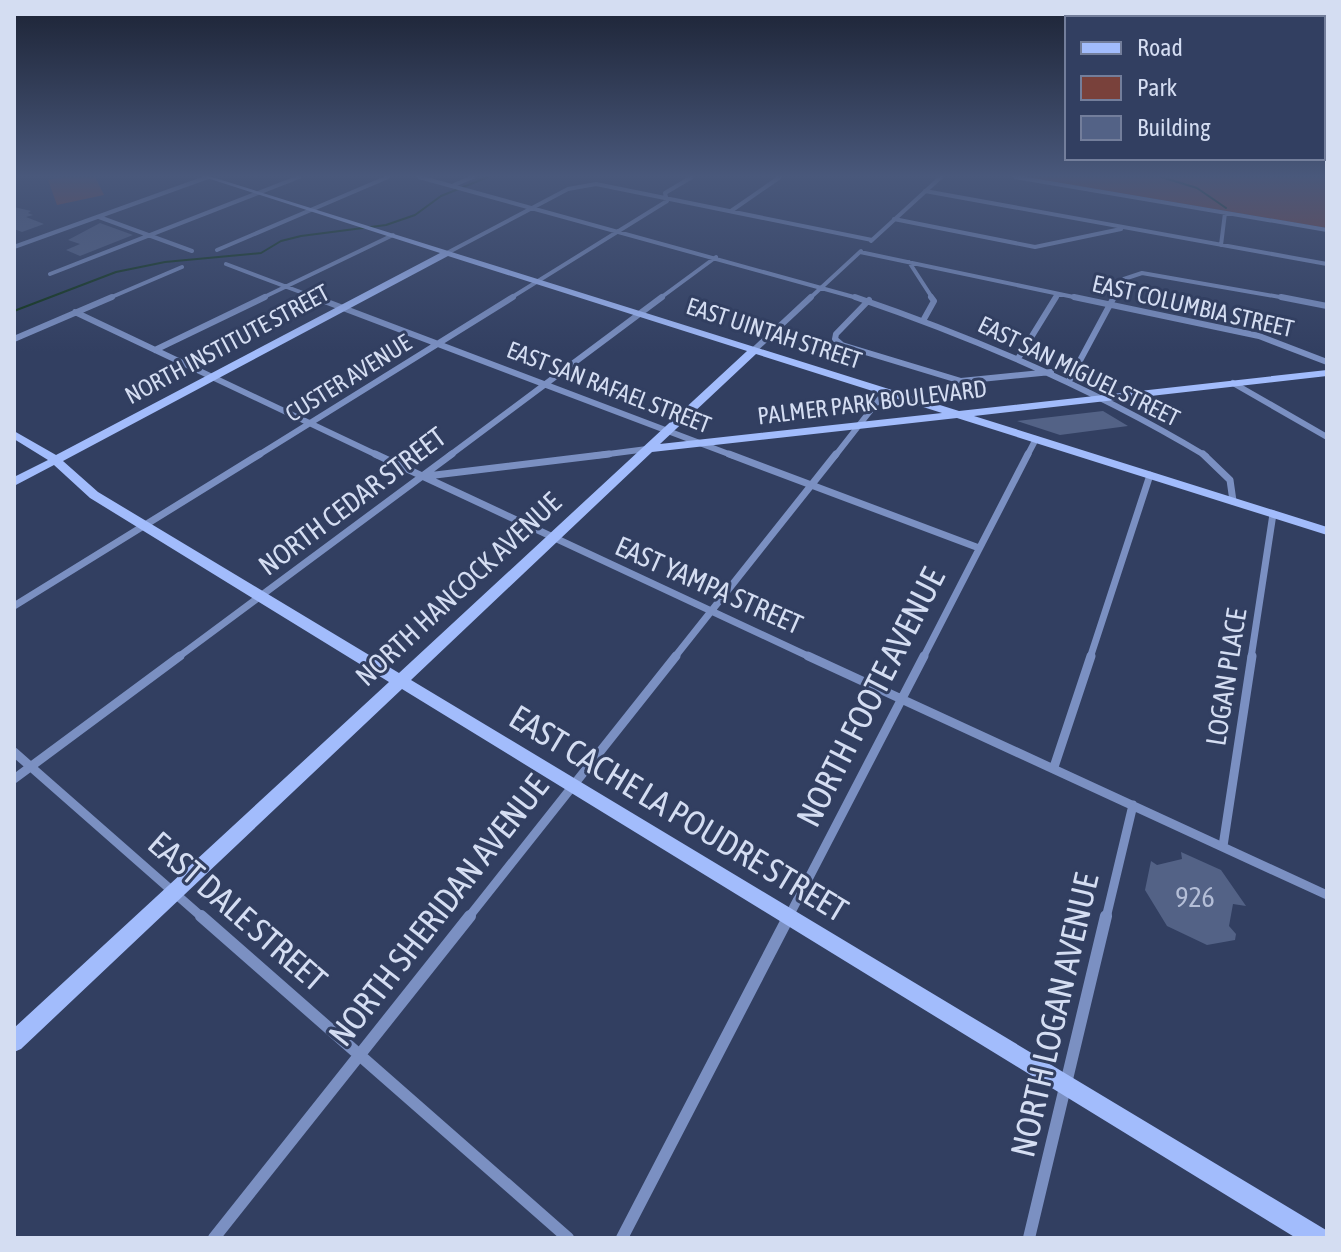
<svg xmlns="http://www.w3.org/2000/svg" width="1341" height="1252" font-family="'Asap Condensed',sans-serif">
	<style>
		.green { fill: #79413b }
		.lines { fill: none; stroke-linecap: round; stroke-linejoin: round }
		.stream { stroke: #0f3415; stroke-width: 2 }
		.building { fill: #536286 }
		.street-far4 { stroke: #7b90c2; stroke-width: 4 }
		.street-far3 { stroke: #7b90c2; stroke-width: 6 }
		.street-far2 { stroke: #7b90c2; stroke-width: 7 }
		.street-far1 { stroke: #7b90c2; stroke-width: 9 }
		.street { stroke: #7b90c2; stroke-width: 12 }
		.secondary { fill: #a2bcfc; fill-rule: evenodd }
		.labels { text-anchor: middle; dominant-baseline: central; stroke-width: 6; stroke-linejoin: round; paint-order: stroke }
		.far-street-label { font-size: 24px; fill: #d4ddf2; stroke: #323f61 }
		.street-label { font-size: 28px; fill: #d4ddf2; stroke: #323f61 }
		.near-number-label { font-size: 28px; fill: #b4bed7 }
		.near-street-label { font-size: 34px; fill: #d4ddf2; stroke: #323f61 }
	</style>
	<rect width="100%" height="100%" fill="#323f61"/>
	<path class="green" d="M 64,177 L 95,177 L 104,195 L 57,205 L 48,180 Z
		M 1024,177 L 1327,177 L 1327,228 Z"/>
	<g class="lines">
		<path class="stream" d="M 1161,177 L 1197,188 L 1226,208
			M 14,311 L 116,272 L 165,262 L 261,253 L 281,241 L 301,236 L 386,225 L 415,215 L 441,196 L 488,177"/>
	</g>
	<path class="building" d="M 14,207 L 31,211 L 28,213 L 33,215 L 26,217 L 44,224 L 22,232 L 14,229 Z
		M 100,223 L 133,235 L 80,256 L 66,250 L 80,244 L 68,240 Z
		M 1103,411 L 1128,426 L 1060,435 L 1017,421 Z
		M 1181,852 L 1221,870 L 1246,906 L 1233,904 L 1229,926 L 1236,934 L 1235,940 L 1207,945 L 1167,926 L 1145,890 L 1151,861 L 1157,865 L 1182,859 Z"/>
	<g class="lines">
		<path class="street-far4" d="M 419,177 L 861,299
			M 1015,177 L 1327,230
			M 454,185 L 473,177
			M 925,191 L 1327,264
			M 731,211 L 780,177
			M 99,217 L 192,251
			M 894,219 L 1035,247 L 1121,229
			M 871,241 L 941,177
			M 1221,245 L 1225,213
			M 14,247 L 208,177
			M 217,250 L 388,177
			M 860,252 L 1083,299
			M 447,253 L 568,189 L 596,184 L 872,240
			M 909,262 L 933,299
			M 226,264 L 319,299
			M 50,274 L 299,177
			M 107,299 L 182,267
			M 260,299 L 393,235
			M 509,299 L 667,201 L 665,193 L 692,177
			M 659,299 L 716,257
			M 809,299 L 861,251
			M 1055,299 L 1058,294
			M 1113,299 L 1124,279 L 1142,273 L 1291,299"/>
		<path class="street-far3" d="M 314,297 L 734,456
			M 855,297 C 978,339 1095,389 1206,456
			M 1074,297 L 1259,336 L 1327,362
			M 1281,297 L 1327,306
			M 869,300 L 836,334 L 835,339 L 842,345 L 961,381 L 1051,372
			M 75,312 L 379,456
			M 924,319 L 934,301 L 931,297
			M 14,339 L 112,297
			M 155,350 L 265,297
			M 754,350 L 811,297
			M 1019,357 L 1056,297
			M 1069,381 L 1114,297
			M 1233,383 L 1327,437
			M 257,456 L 513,297
			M 449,456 L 662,297
			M 593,456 L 647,449
			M 835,456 L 885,392
			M 1027,456 L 1036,439"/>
		<path class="street-far2" d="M 375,454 L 812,658
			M 729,454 L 979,548
			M 1203,454 L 1230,480 L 1233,501
			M 427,476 L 609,454
			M 14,606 L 260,454
			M 177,658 L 452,454
			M 674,658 L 836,454
			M 923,658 L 1028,454
			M 1090,658 L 1150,475
			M 1251,658 L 1273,514"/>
		<path class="street-far1" d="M 808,656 L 1327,895
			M 14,752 L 203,918
			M 1054,767 L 1091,656
			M 14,779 L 180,656
			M 1223,846 L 1252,656
			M 468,918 L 676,656
			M 788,918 L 924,656
			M 1106,918 L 1133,805"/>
		<path class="street" d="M 201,916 L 568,1238
			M 214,1238 L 470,916
			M 622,1238 L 789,916
			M 1029,1238 L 1106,916"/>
		<path class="secondary" d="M 204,177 L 212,177 L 959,411 L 1327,370 L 1327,376 L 974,416 L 1327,527 L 1327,535 L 957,418 L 652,452 L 411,680 L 1326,1230 L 1327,1238 L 1296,1238 L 402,689 L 21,1049 L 14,1052 L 14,1028 L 389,682 L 90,498 L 54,465 L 14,486 L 14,477 L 48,460 L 14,439 L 14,431 L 56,455 L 440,253 ZM 448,256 L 747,351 L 399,673 L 98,492 L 63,461 ZM 756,354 L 942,413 L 660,444 Z"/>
	</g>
	<linearGradient id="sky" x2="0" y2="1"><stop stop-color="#1c2335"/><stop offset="0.5" stop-color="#49587b"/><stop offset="1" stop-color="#49587b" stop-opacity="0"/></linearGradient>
	<rect width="1341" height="352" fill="url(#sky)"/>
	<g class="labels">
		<g class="far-street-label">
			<text transform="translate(1193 306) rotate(13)">EAST COLUMBIA STREET</text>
			<text transform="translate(774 333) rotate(18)">EAST UINTAH STREET</text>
			<text transform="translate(227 344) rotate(-28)">NORTH INSTITUTE STREET</text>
			<text transform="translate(1079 371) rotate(26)">EAST SAN MIGUEL STREET</text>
			<text transform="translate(348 378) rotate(-32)">CUSTER AVENUE</text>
			<text transform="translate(609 387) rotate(21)">EAST SAN RAFAEL STREET</text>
			<text transform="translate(872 402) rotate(-7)">PALMER PARK BOULEVARD</text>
		</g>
		<g class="street-label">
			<text transform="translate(352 501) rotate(-37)">NORTH CEDAR STREET</text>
			<text transform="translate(709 585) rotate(24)">EAST YAMPA STREET</text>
			<text transform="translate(458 589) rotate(-43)">NORTH HANCOCK AVENUE</text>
			<text transform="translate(1226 677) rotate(-81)">LOGAN PLACE</text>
		</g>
		<g class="near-number-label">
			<text x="1195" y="897">926</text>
		</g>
		<g class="near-street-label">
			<text transform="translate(870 697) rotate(-63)">NORTH FOOTE AVENUE</text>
			<text transform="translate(679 813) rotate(31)">EAST CACHE LA POUDRE STREET</text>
			<text transform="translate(438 910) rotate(-52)">NORTH SHERIDAN AVENUE</text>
			<text transform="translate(238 911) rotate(41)">EAST DALE STREET</text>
			<text transform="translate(1054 1015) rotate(-77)">NORTH LOGAN AVENUE</text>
		</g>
	</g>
	<rect width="1341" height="1252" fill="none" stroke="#d4ddf2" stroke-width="32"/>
	<rect x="1065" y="16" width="260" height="144" fill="#323f61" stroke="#737e9b" stroke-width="2"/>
	<rect x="1081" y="42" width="40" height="12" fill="#a2bcfc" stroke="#737e9b" stroke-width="2"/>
	<text x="1137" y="56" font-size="24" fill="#d4ddf2">Road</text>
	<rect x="1081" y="76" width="40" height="24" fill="#79413b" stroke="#737e9b" stroke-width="2"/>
	<text x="1137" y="96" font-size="24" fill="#d4ddf2">Park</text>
	<rect x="1081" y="116" width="40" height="24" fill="#536286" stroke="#737e9b" stroke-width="2"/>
	<text x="1137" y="136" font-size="24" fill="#d4ddf2">Building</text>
</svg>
